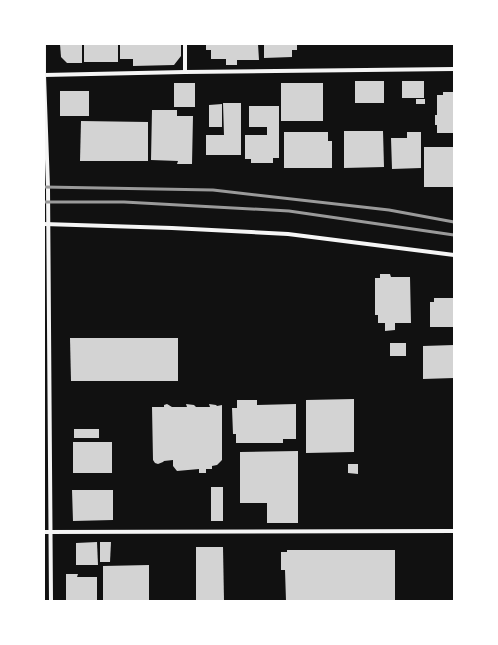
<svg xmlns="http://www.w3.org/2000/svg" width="498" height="645" viewBox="0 0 498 645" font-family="Raleway,sans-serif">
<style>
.building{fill:#d3d3d3}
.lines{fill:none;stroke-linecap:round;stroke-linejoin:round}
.minor{stroke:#f5f5f5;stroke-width:4}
.rail{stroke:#9a9a9a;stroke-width:3}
</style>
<rect width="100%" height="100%" fill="#111"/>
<g class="building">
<polygon points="60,44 82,44 82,63 67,63 61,57"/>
<rect x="84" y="44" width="34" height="18"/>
<polygon points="120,44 181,44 181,56 174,65 133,66 133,59 120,59"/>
<polygon points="206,44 258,44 259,60 237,60 237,65 226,65 226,59 211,59 211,50 206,50"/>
<polygon points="264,44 297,44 297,50 292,50 292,57 264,58"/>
<rect x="355" y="81" width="29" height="22"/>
<rect x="402" y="81" width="22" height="17"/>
<rect x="174" y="83" width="21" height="24"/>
<rect x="281" y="83" width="42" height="38"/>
<rect x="60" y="91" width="29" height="25"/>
<polygon points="443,92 454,92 454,133 437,133 437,125 435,125 435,115 437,115 437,95 443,95"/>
<rect x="416" y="99" width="9" height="5"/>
<polygon points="223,103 241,103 241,155 206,155 206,135 224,135"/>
<polygon points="222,104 222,127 209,127 209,105"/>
<polygon points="249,106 279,106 279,158 273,158 273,163 251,163 251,159 245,159 245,135 267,135 267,127 249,127"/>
<polygon points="152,110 177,110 177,116 193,116 192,164 177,164 178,161 151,160"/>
<polygon points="81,121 148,122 148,161 80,161"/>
<polygon points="344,131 383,131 384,167 344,168"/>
<polygon points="284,132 328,132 328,141 332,141 332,168 284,168"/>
<polygon points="407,132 421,132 421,168 392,169 391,138 407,138"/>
<rect x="424" y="147" width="30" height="40"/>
<polygon points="380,274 390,274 391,277 410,277 411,323 395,323 395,330 385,331 385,323 378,323 378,315 375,315 375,278 380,278"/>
<polygon points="434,298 454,298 454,327 430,327 430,302 434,302"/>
<polygon points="70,338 178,338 178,381 71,381"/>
<rect x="390" y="343" width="16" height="13"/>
<polygon points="454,345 454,378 423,379 423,346"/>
<polygon points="354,399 354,452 306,453 306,400"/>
<polygon points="237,400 257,400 257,405 296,404 296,439 283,439 283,443 236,443 236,434 233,434 232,408 237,408"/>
<polygon points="167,404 172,407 187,407 186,404 194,405 196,407 210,407 209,404 216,405 217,406 222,405 222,460 217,465 212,466 212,469 206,469 206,473 199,473 199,469 177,471 173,466 173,460 164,461 163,462 158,464 155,463 153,460 152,407 164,407 164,405"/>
<rect x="74" y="429" width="25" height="9"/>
<rect x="73" y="442" width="39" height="31"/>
<polygon points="298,451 298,523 267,523 267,503 240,503 240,452"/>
<polygon points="348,464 358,464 358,474 348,473"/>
<rect x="211" y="487" width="12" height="34"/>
<polygon points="72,490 113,490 113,520 73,521"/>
<polygon points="97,542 98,565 76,565 76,543"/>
<polygon points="100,542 111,542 110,562 100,562"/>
<polygon points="196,547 223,547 224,601 196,601"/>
<polygon points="287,550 395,550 395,601 286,601 285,570 281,570 281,552 287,552"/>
<polygon points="149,565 149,601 103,601 103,566"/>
<polygon points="66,574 78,574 77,577 97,577 97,601 66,601"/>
</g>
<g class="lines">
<g class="minor">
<polyline points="44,44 44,75 48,187 51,601"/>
<polyline points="185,44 185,72"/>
<polyline points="44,75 185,72 454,69"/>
<polyline points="44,224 172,228 288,234 454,255"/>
<polyline points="44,532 454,531"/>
</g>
<g class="rail">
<polyline points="44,187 213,190 389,210 454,222"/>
<polyline points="44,202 124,202 289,211 454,235"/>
</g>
</g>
<rect width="498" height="645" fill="none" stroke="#ffffff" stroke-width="90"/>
</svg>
